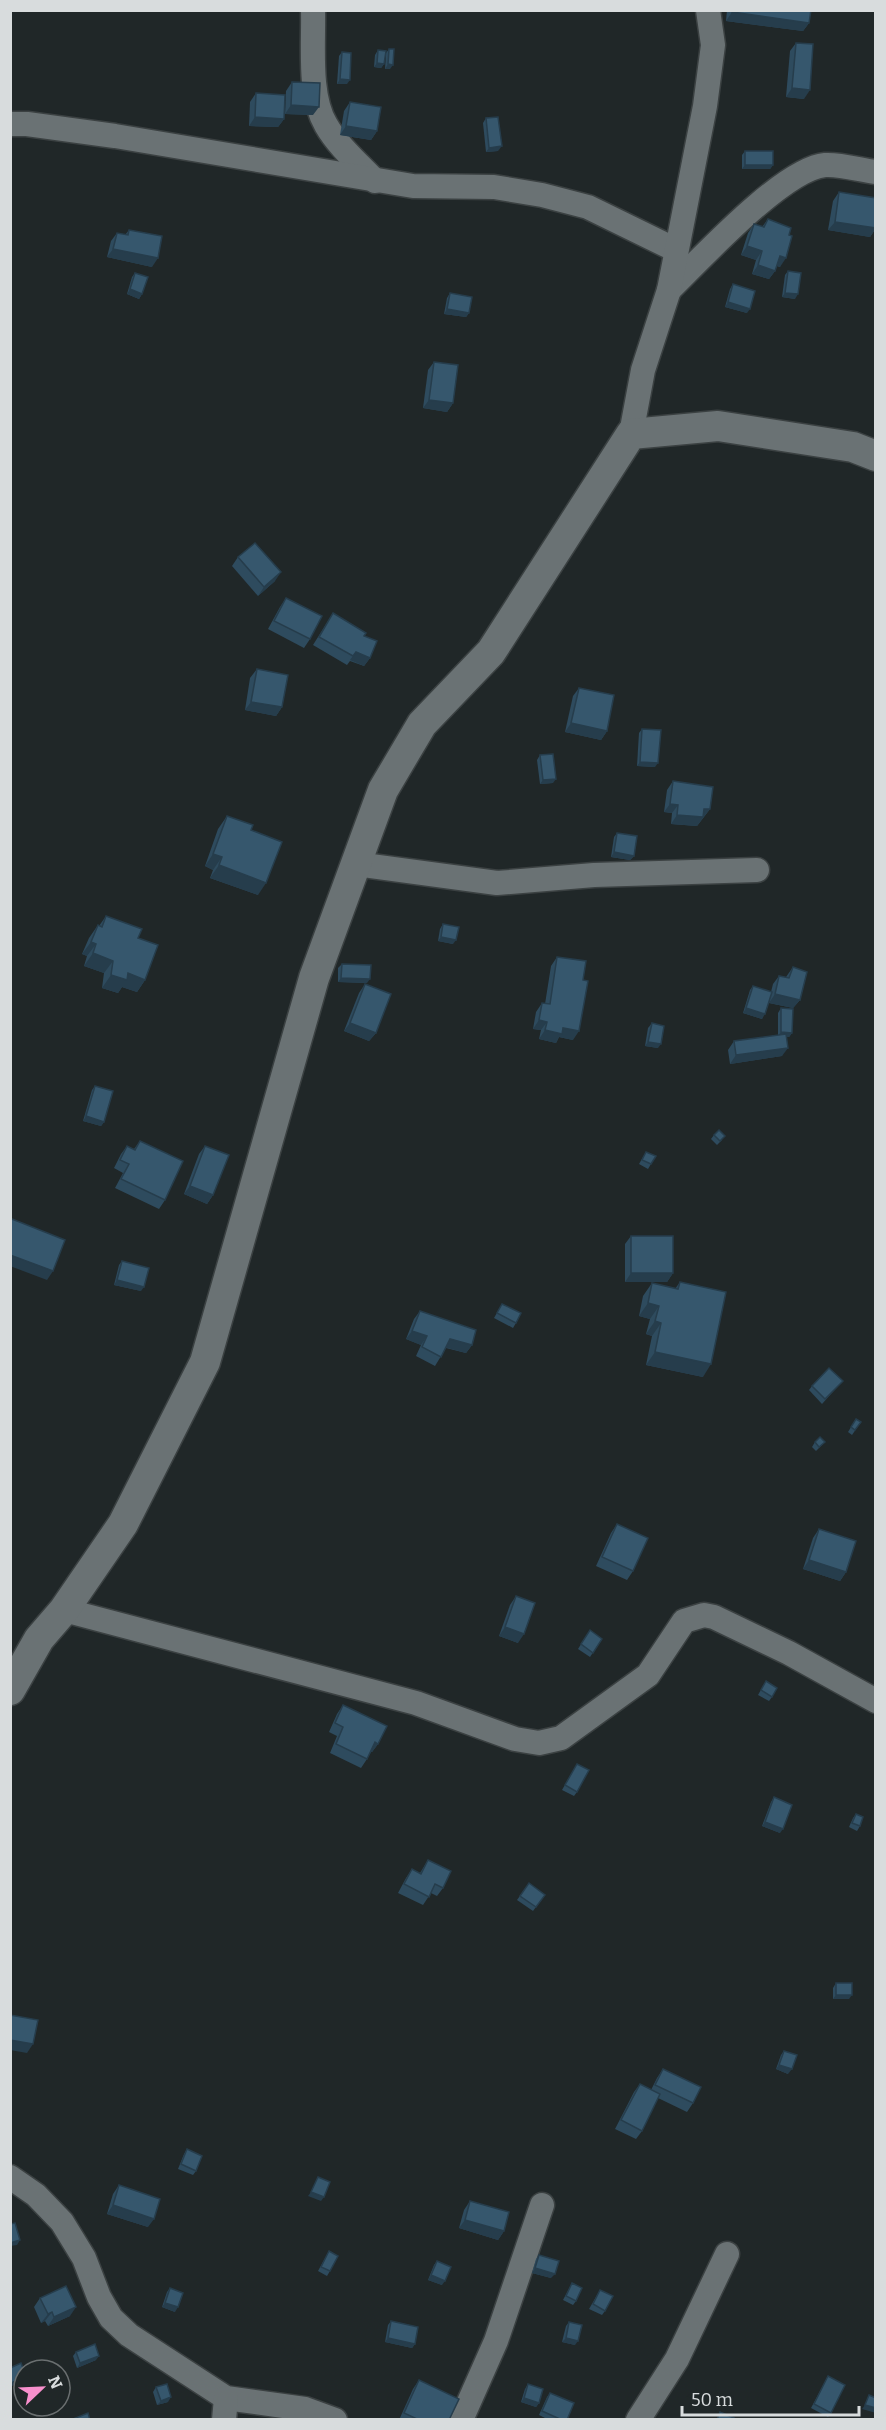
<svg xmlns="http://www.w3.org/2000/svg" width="886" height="2430" viewBox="0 0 886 2430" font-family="Bitter,serif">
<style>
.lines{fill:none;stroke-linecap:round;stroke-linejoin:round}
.minor-casing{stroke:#3b4142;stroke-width:27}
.tertiary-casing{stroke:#3b4142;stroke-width:33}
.minor{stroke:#6a7274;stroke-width:24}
.tertiary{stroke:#6a7274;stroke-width:30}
.wall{fill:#2e4b5e}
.shaded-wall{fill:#263d4c}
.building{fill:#36576d;stroke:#263d4c;stroke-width:1.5}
</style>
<rect width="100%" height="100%" fill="#202728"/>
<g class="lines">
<defs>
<g id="minor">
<path d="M313,10C314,44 308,95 326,125C338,146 358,163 375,181"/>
<polyline points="10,124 27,124 115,136 413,186 494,187 542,195 588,207 676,250"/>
<path d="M669,290C701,259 783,169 825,165C841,164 860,170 876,172"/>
<polyline points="631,434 643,370 669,290 705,106 713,45 708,10"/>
<polyline points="356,864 497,883 594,875 757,870"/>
<polyline points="64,1610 416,1703 515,1739 539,1743 561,1738 648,1675 684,1621 704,1615 714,1617 789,1653 876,1701"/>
<polyline points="10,2177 36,2195 62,2222 84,2258 99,2297 111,2318 129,2335 226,2398 305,2409 335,2420"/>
<polyline points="224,2420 226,2398"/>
<polyline points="461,2420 496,2341 542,2205"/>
<polyline points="638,2420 677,2359 727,2254"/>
</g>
<polyline id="tertiary" points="10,1690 39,1639 64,1610 123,1524 205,1362 314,978 383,790 422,724 491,652 631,434 718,426 853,447 876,456"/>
</defs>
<use href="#minor" class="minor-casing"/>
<use href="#tertiary" class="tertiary-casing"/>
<use href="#minor" class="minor"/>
<use href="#tertiary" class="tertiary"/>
</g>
<g class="wall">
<polygon points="727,10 811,10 809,23 803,31 726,21"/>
<polygon points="796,43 804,99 786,97 790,51"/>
<polygon points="389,49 390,69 385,69 386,53"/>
<polygon points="378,50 384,64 381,68 374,67 375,55"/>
<polygon points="342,52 347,84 337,84 339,56"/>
<polygon points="292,82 313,115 285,114 286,91"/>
<polygon points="256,93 284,119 278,127 249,126 250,102"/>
<polygon points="350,102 377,131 371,140 340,135 344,111"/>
<polygon points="486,118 498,151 486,152 483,123"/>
<polygon points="745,151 773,165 770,169 742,169 742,155"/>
<polygon points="839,192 876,228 870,237 828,230 833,201"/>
<polygon points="768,219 789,235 780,267 777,266 775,271 769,279 752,274 756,260 741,255 748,233 754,224 762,227"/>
<polygon points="129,230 152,267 107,257 111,241 117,233 125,235"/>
<polygon points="788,271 795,299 782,297 785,275"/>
<polygon points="135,273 142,294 139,299 127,294 132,277"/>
<polygon points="733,284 747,313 725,307 730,289"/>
<polygon points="450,293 469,313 466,317 444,314 447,298"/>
<polygon points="434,362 453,403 447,412 423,408 428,370"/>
<polygon points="238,557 275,581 258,596 232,566"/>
<polygon points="286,598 310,639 304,648 268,629 280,607"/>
<polygon points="333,613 364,636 370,658 364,666 350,661 347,665 313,645"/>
<polygon points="257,669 282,707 276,716 245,710 250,678"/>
<polygon points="579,688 607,731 601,740 565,732 573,696"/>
<polygon points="642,729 655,767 637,766 639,733"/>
<polygon points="540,755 553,783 540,784 537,760"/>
<polygon points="673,781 710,809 697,826 671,824 672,813 664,812 667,790"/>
<polygon points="227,816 251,830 258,895 210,878 213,870 205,866 218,829"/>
<polygon points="617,833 634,856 630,860 611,857 614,837"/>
<polygon points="106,916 138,938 145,980 137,992 122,987 118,993 102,988 104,973 84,966 87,956 82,954 89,938 98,925 99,926"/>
<polygon points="443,924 453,944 438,941 440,929"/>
<polygon points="557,957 573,1040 559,1037 556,1043 539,1039 541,1030 533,1029 536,1012 542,1003 545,1004 551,966"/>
<polygon points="342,964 367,983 338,982 338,968"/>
<polygon points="793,967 800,1000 793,1008 769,1003 770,998 762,1019 743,1013 750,990 753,986 771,992 773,984 779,976 786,977"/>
<polygon points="365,984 376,1033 369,1041 344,1031 359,993"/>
<polygon points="781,1008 792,1033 789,1037 787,1037 782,1056 730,1064 728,1050 734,1041 778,1035 778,1013"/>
<polygon points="652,1023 658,1048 645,1046 648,1028"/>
<polygon points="95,1086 104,1122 101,1126 83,1121 92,1090"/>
<polygon points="714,1135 722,1140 717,1145 711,1139"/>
<polygon points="140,1141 165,1200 159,1209 115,1188 123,1173 114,1168 121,1154 127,1146 134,1149"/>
<polygon points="205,1146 213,1195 207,1204 184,1194 199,1154"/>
<polygon points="646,1152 651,1164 648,1169 639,1164"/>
<polygon points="631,1236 673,1273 667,1282 625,1282 625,1244"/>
<polygon points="122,1261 141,1291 114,1285 119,1265"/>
<polygon points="680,1282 703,1377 646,1365 652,1336 646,1334 650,1319 639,1316 643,1296 652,1283 675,1289"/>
<polygon points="502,1304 516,1323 513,1328 494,1318"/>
<polygon points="420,1311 472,1345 466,1353 446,1348 435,1366 416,1356 421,1345 406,1339 414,1319"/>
<polygon points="839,1385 822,1404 809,1390 812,1386"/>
<polygon points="856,1419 861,1422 852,1435 848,1432"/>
<polygon points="815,1442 825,1442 816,1451 812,1447"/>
<polygon points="617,1524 633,1571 627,1580 596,1566 611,1533"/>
<polygon points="819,1529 846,1572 840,1581 803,1569 813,1538"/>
<polygon points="516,1596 518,1643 499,1636 510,1605"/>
<polygon points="590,1630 602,1639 590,1657 578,1649"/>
<polygon points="766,1681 772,1697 769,1701 758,1695"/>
<polygon points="343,1705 378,1744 372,1752 371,1752 367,1759 361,1768 330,1753 337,1736 329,1732 337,1714"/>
<polygon points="577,1764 577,1792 574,1796 562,1790"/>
<polygon points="774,1797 780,1833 762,1826 771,1802"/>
<polygon points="856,1814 860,1826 857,1831 849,1827 853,1818"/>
<polygon points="428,1860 443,1888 437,1896 431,1893 423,1905 398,1893 406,1878 412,1869 420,1873"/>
<polygon points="529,1883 545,1895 533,1911 517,1900"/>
<polygon points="836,1983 849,1999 833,1999 833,1988"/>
<polygon points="784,2051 788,2074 776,2069 781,2055"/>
<polygon points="663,2069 693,2103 687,2112 658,2098 642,2131 636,2139 615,2129 634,2092 640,2084 651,2090 657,2078"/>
<polygon points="187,2149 196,2171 193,2175 178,2169 184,2154"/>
<polygon points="119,2185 148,2227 107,2214 113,2194"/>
<polygon points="470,2201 504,2231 498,2240 459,2228 464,2210"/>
<polygon points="329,2251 330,2271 327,2276 318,2271"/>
<polygon points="539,2255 551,2278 532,2273 536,2259"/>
<polygon points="437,2261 442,2285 428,2280 434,2265"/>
<polygon points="572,2283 576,2301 573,2305 563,2300"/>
<polygon points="170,2288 175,2312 162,2307 167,2292"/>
<polygon points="600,2290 605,2311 602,2315 589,2309"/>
<polygon points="40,2298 70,2316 48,2326 45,2321 41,2323 34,2307"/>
<polygon points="391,2321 415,2344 412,2348 385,2342 388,2325"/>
<polygon points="569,2322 575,2345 562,2342 566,2326"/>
<polygon points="76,2352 96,2360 77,2368 73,2356"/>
<polygon points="828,2376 831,2413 828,2417 811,2408"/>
<polygon points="419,2380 449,2420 399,2420 413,2389"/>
<polygon points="528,2384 539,2403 536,2407 521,2402 525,2389"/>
<polygon points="156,2387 168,2402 157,2405 153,2392"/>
<polygon points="550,2393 567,2420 549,2420 539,2415 547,2397"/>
</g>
<g class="shaded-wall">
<polygon points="732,12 809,23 803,31 726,21"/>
<polygon points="377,63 384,64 381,68 374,67"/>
<polygon points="388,64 393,65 390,69 385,69"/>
<polygon points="340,79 350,80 347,84 337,84"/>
<polygon points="792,88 810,90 804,99 786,97"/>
<polygon points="291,105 319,107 313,115 285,114"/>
<polygon points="255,117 284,119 278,127 249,126"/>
<polygon points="346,126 377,131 371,140 340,135"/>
<polygon points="502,146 498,151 486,152 489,148"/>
<polygon points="745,165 773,165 770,169 742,169"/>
<polygon points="835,222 876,228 870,237 828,230"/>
<polygon points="747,246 762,251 756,260 741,255"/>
<polygon points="113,249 158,258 152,267 107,257"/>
<polygon points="780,256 786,258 780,267 774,265"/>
<polygon points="758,265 775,271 769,279 752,274"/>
<polygon points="130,289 142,294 139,299 127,294"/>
<polygon points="785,293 798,294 795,299 782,297"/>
<polygon points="728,302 750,309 747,313 725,307"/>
<polygon points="447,309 469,313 466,317 444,314"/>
<polygon points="429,400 453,403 447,412 423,408"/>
<polygon points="281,572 275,581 258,596 264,587"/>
<polygon points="356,652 370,658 364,666 350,660"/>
<polygon points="251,702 282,707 276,716 245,710"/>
<polygon points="571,723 607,731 601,740 565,732"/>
<polygon points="640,762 658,763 655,767 637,766"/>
<polygon points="556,779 553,783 540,784 543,780"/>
<polygon points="670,804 678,805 672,813 664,812"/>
<polygon points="704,809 710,809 697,826 671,824 677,815"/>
<polygon points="614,852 634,856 630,860 611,857"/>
<polygon points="213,854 222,857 213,870 205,866"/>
<polygon points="219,865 266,883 258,895 210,878"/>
<polygon points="441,937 456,940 453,944 438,941"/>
<polygon points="91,942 96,944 87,956 82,954"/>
<polygon points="93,953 113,961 104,973 84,966"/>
<polygon points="128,973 145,980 137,992 122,987 118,993 102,988 111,975"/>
<polygon points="341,978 370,979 367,983 338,982"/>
<polygon points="775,994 800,1000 793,1008 769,1003"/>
<polygon points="746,1008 765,1014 762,1019 743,1013"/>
<polygon points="539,1020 547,1022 541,1030 533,1029"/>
<polygon points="350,1023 376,1033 369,1041 344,1031"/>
<polygon points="563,1028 579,1031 573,1040 559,1037 556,1043 539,1039 545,1030"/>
<polygon points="781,1032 792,1033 789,1037 777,1037"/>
<polygon points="648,1042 661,1044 658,1048 645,1046"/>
<polygon points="788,1048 782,1056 730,1064 736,1055"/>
<polygon points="86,1116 104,1122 101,1126 83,1121"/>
<polygon points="190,1186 213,1195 207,1204 184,1194"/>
<polygon points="10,1255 53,1271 47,1280 10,1266"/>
<polygon points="631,1273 673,1273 667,1282 625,1282"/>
<polygon points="117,1280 144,1287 141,1291 114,1285"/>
<polygon points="648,1303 659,1306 650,1319 639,1316"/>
<polygon points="655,1321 661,1323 652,1336 646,1334"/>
<polygon points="412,1331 427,1336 421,1345 406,1339"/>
<polygon points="450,1339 472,1345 466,1353 444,1347"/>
<polygon points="655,1352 711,1364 703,1377 646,1365"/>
<polygon points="809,1560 846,1572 840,1581 803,1569"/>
<polygon points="505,1627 524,1634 518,1643 499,1636"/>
<polygon points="375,1742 378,1744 372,1752 369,1751"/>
<polygon points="765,1822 783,1829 780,1833 762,1826"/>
<polygon points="836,1995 852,1995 849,1999 833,1999"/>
<polygon points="10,2040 33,2044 27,2053 10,2050"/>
<polygon points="779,2065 792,2069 788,2074 776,2069"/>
<polygon points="311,2192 324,2197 321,2201 308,2196"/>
<polygon points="113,2205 154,2219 148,2227 107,2214"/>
<polygon points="465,2220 504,2231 498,2240 459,2228"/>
<polygon points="20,2240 17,2245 10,2246 10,2243"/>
<polygon points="535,2268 555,2274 551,2278 532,2273"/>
<polygon points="431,2275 445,2281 442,2285 428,2280"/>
<polygon points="165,2303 178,2307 175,2312 162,2307"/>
<polygon points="76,2307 70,2316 48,2326 54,2317"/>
<polygon points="52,2312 45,2321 41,2323 48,2314"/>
<polygon points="388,2338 415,2344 412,2348 385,2342"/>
<polygon points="566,2338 578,2341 575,2345 562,2342"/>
<polygon points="99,2356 96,2360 77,2368 80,2363"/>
<polygon points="24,2378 23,2381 10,2387 11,2383"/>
<polygon points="171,2397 168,2402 157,2405 161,2401"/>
<polygon points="524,2398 539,2403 536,2407 521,2402"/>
<polygon points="865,2405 876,2408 876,2413 862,2409"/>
</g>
<g class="building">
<polygon points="732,10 811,10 809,23 732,12"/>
<polygon points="796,43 813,44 810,90 792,88"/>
<polygon points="389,49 394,49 393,65 388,64"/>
<polygon points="378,50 386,51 384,64 377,63"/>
<polygon points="342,52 351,53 350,80 340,79"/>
<polygon points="292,82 320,83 319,107 291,105"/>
<polygon points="256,93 285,95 284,119 255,117"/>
<polygon points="350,102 381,107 377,131 346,126"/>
<polygon points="498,117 502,146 489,148 486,118"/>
<rect x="745" y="151" width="28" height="14"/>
<polygon points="839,192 876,198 876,228 835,222"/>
<polygon points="768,219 791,228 789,235 792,236 786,258 780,256 775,271 758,265 762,251 747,246 754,224 764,227"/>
<polygon points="129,230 162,236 158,258 113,249 117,233 128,235"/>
<polygon points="788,271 801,273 798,294 785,293"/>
<polygon points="135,273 148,277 142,294 130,289"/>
<polygon points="733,284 755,291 750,309 728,302"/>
<polygon points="450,293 472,297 469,313 447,309"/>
<polygon points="434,362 458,365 453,403 429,400"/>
<polygon points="255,543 281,572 264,587 238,557"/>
<polygon points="286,598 322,616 310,639 274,621"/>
<polygon points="333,613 366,633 364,636 377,641 370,658 356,652 353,656 319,637"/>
<polygon points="257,669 288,675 282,707 251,702"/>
<polygon points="579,688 614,695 607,731 571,723"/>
<polygon points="642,729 661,730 658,763 640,762"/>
<polygon points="553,754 556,779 543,780 540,755"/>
<polygon points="673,781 713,787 710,809 704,809 703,817 677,815 678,805 670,804"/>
<polygon points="227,816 253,825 251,830 282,842 266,883 219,865 222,857 213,854"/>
<polygon points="617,833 637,836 634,856 614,852"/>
<polygon points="106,916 142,929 138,938 158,945 145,980 128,973 127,980 111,975 113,961 93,953 96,944 91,942 98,925 102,927"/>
<polygon points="443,924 459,927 456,940 441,937"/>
<polygon points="557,957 586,961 583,980 588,981 579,1031 563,1028 562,1034 545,1030 547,1022 539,1020 542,1003 550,1004"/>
<polygon points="342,964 371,965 370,979 341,978"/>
<polygon points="793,967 807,972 800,1000 775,994 779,976 789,978"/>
<polygon points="365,984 391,994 376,1033 350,1023"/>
<polygon points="753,986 772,992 765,1014 746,1008"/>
<polygon points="781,1008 793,1009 792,1033 781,1032"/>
<polygon points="652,1023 664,1026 661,1044 648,1042"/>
<polygon points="786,1034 788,1048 736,1055 734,1041"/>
<polygon points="95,1086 113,1091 104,1122 86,1116"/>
<polygon points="719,1130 725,1136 720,1141 714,1135"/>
<polygon points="140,1141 183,1161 165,1200 121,1179 129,1164 120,1160 127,1146 135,1150"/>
<polygon points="205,1146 229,1155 213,1195 190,1186"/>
<polygon points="646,1152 656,1156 651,1164 642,1160"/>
<polygon points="12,1219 65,1240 53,1271 10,1255 10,1222"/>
<rect x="631" y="1236" width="42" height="37"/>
<polygon points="122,1261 149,1268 144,1287 117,1280"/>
<polygon points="680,1282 726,1292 711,1364 655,1352 661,1323 655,1321 659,1306 648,1303 652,1283 678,1289"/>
<polygon points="502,1304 521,1313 516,1323 497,1313"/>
<polygon points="420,1311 476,1330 472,1345 450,1339 441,1357 422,1347 427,1336 412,1331"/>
<polygon points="829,1368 843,1381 825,1399 812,1386"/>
<polygon points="856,1419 861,1422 855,1430 851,1427"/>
<polygon points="820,1437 825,1442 819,1447 815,1442"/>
<polygon points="617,1524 648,1538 633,1571 602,1557"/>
<polygon points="819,1529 856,1541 846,1572 809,1560"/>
<polygon points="516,1596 535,1603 524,1634 505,1627"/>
<polygon points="590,1630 602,1639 593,1653 581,1644"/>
<polygon points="766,1681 777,1688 772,1697 761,1690"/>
<polygon points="343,1705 387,1726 378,1744 375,1742 367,1759 336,1744 343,1727 335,1723"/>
<polygon points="577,1764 589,1770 577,1792 565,1785"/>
<polygon points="774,1797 792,1805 783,1829 765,1822"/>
<polygon points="856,1814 863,1817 860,1826 852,1823"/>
<polygon points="428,1860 451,1871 443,1888 435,1884 429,1897 404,1884 412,1869 421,1874"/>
<polygon points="529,1883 545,1895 536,1907 520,1896"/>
<rect x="836" y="1983" width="16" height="12"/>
<polygon points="10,2015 38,2020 33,2044 10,2040"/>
<polygon points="784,2051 797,2055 792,2069 779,2065"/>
<polygon points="663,2069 701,2087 693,2103 655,2085"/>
<polygon points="640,2084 660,2094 642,2131 621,2120"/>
<polygon points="187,2149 202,2156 196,2171 181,2164"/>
<polygon points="318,2177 330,2182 324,2197 311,2192"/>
<polygon points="119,2185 160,2199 154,2219 113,2205"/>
<polygon points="470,2201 509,2212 504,2231 465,2220"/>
<polygon points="15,2223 20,2240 10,2243 10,2224"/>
<polygon points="329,2251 338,2256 330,2271 321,2267"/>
<polygon points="539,2255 559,2261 555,2274 535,2268"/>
<polygon points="437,2261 451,2267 445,2281 431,2275"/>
<polygon points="572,2283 582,2288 576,2301 566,2296"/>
<polygon points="66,2286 76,2307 54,2317 52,2312 48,2314 40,2298"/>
<polygon points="170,2288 183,2293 178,2307 165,2303"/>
<polygon points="600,2290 613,2296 605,2311 593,2304"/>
<polygon points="391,2321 418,2327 415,2344 388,2338"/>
<polygon points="569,2322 582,2325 578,2341 566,2338"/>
<polygon points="95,2344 99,2356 80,2363 76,2352"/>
<polygon points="21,2363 24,2371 24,2378 11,2383 10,2368"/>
<polygon points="828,2376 845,2385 831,2413 814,2404"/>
<polygon points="419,2380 459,2399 449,2420 419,2420 404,2413"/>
<polygon points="167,2384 171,2397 161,2401 156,2387"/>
<polygon points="528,2384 543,2389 539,2403 524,2398"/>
<polygon points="550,2393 574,2403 567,2420 562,2420 542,2411"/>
<polygon points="869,2395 876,2398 876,2408 865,2405"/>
<polygon points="720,2412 734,2418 733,2420 717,2420"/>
<polygon points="88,2413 90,2420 74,2420 73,2419"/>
</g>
<rect width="886" height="2430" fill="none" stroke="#d8dcdd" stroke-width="24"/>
<g transform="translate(42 2388) rotate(67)"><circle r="28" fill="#202728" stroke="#6a6f70" stroke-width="1.5"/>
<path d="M0-4.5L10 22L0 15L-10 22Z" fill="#f890cd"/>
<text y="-9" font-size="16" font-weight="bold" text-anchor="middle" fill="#d8dcdd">N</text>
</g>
<path d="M682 2406v9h177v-9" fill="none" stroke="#d8dcdd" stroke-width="3"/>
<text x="691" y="2406" font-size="18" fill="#d8dcdd" stroke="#202728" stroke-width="4.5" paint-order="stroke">50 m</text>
</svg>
